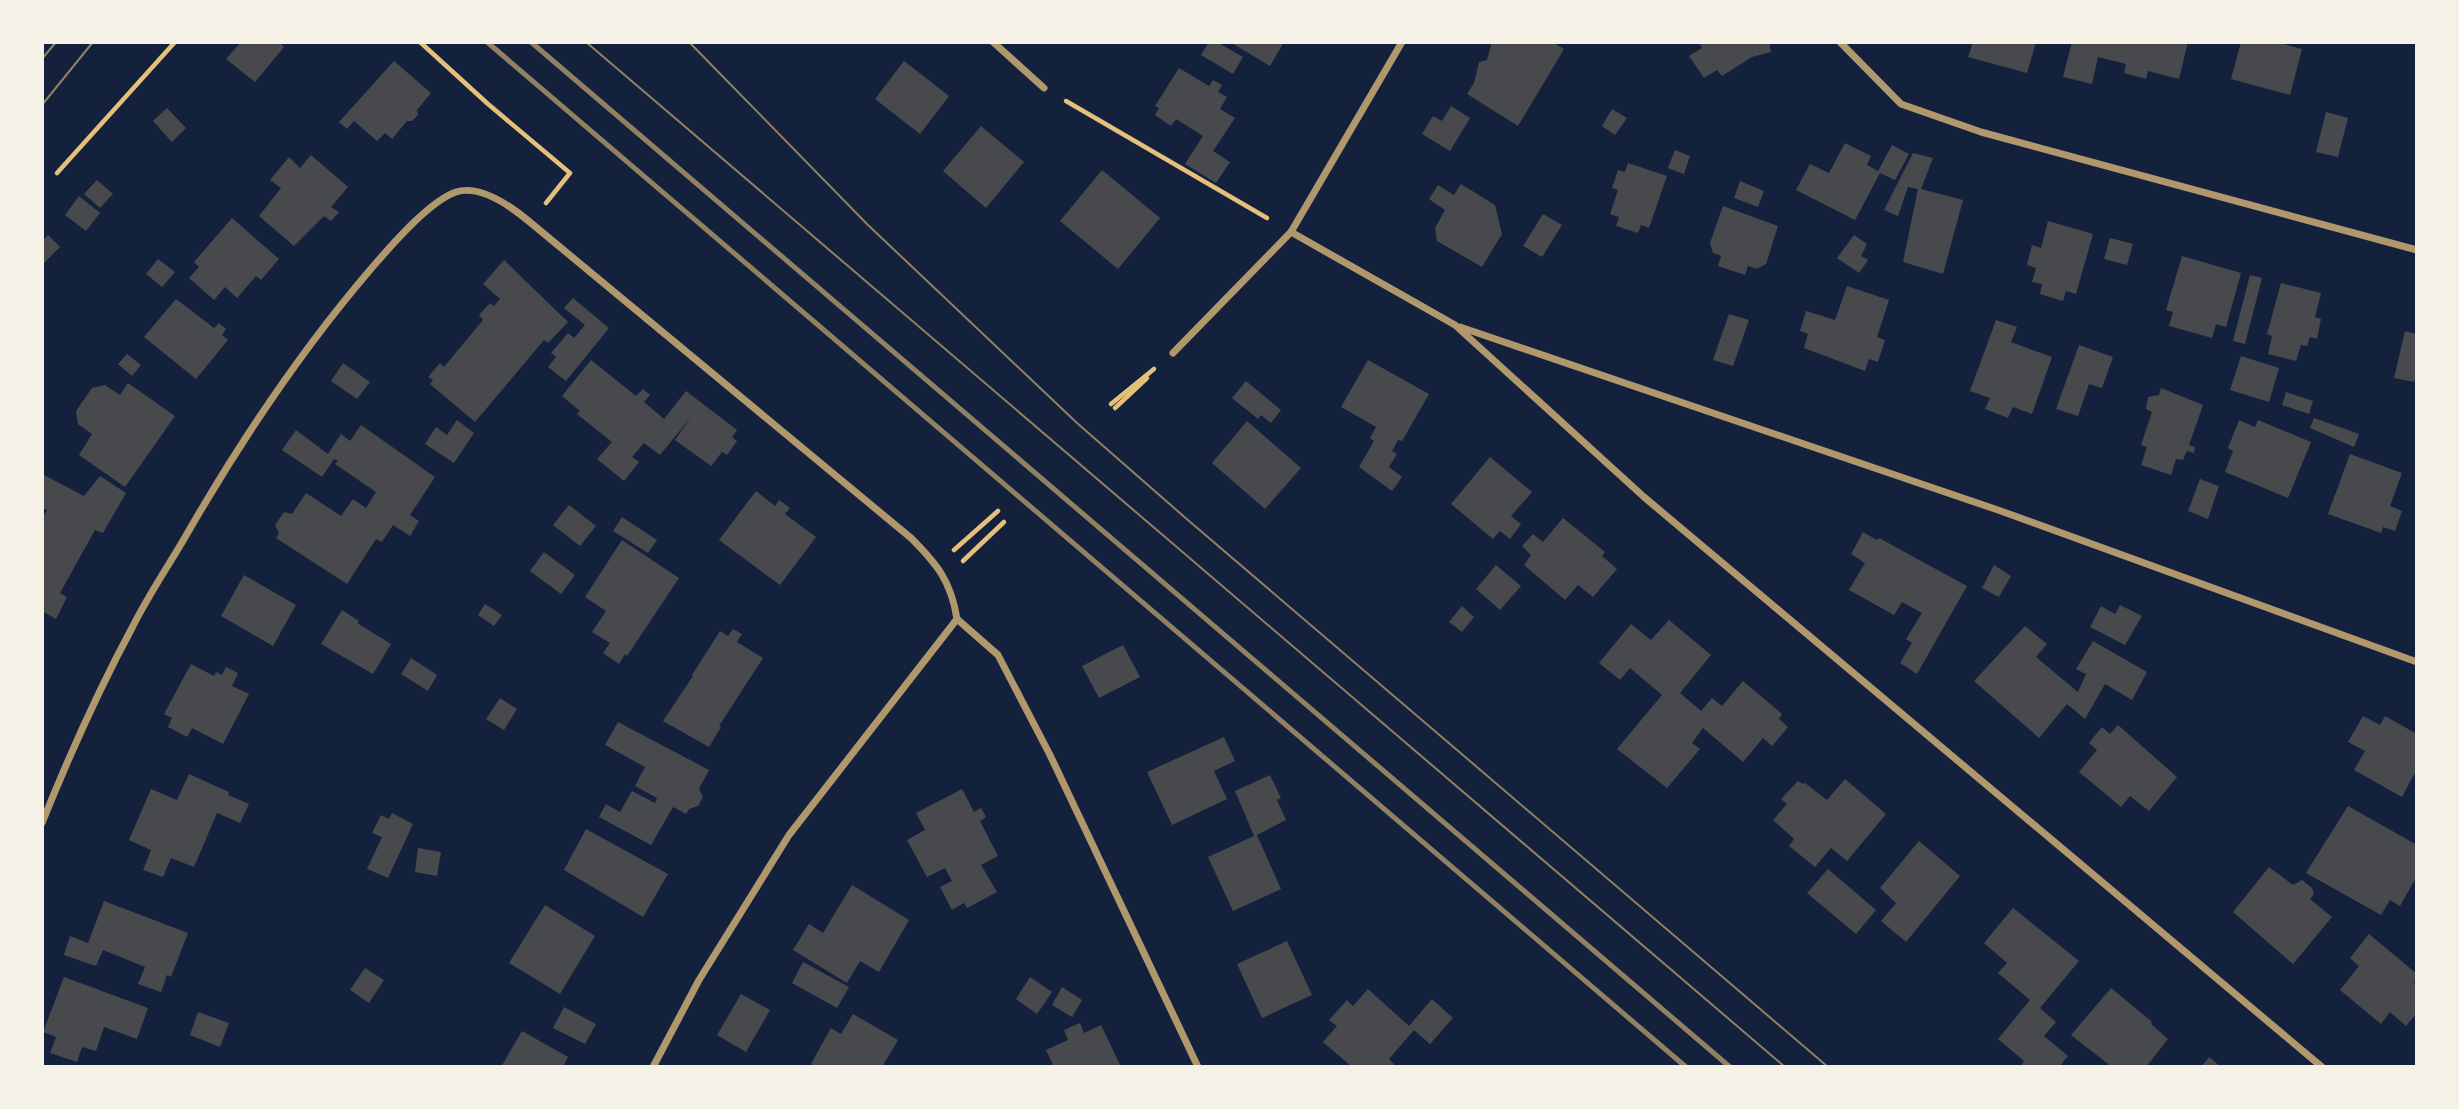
<svg xmlns="http://www.w3.org/2000/svg" width="2459" height="1109" viewBox="0 0 2459 1109" font-family="'Space Grotesk',sans-serif">
<style>
.building{fill:#48494c}
.lines{fill:none;stroke-linecap:round;stroke-linejoin:round}
.path{stroke:#e5c07b;stroke-width:4.5}
.minor{stroke:#b1986c;stroke-width:7}
.tram{stroke:#918062;stroke-width:2}
.rail{stroke:#918062;stroke-width:5}
</style>
<rect width="100%" height="100%" fill="#14213d"/>
<g class="building">
<polygon points="244,42 279,42 284,47 255,82 226,59 240,43 242,45"/>
<polygon points="1209,42 1217,42 1243,57 1233,74 1201,55"/>
<polygon points="1230,42 1284,42 1270,66"/>
<polygon points="1492,42 1552,42 1564,49 1518,126 1467,94 1474,83 1479,62 1487,60"/>
<polygon points="1699,42 1769,42 1771,52 1752,57 1722,76 1717,70 1704,78 1689,56 1702,48"/>
<polygon points="1973,42 2036,42 2027,73 1968,57"/>
<polygon points="2072,42 2188,42 2179,79 2148,71 2146,79 2124,73 2126,64 2098,57 2092,84 2063,77"/>
<polygon points="2241,42 2276,42 2302,49 2290,95 2231,79"/>
<polygon points="394,61 431,93 417,110 418,115 412,121 407,121 392,139 385,133 377,141 354,121 347,129 339,122"/>
<polygon points="904,61 949,96 920,134 875,99"/>
<polygon points="1179,68 1209,86 1213,80 1222,85 1218,92 1227,97 1220,109 1235,118 1213,151 1230,162 1216,183 1185,164 1203,136 1176,119 1171,126 1155,115 1159,108 1155,106"/>
<polygon points="1451,106 1470,118 1450,151 1422,134 1433,116 1442,121"/>
<polygon points="167,108 186,128 172,142 153,121"/>
<polygon points="1612,109 1627,118 1615,135 1602,126"/>
<polygon points="2326,112 2348,118 2338,157 2316,152"/>
<polygon points="981,126 1024,162 986,208 943,171"/>
<polygon points="1845,143 1871,156 1867,165 1878,171 1892,145 1909,154 1895,180 1880,173 1855,220 1796,190 1810,164 1829,173"/>
<polygon points="1675,150 1690,156 1684,174 1668,168"/>
<polygon points="1913,153 1933,158 1921,189 1963,200 1943,274 1903,262 1918,189 1908,187 1898,216 1884,210"/>
<polygon points="311,155 348,187 331,207 339,212 331,221 324,216 294,246 259,216 281,188 270,180 289,157 300,168"/>
<polygon points="1628,163 1667,176 1649,228 1641,225 1638,233 1616,226 1619,217 1610,214 1618,190 1612,188 1618,170 1625,172"/>
<polygon points="1102,170 1160,218 1118,269 1060,221"/>
<polygon points="97,180 113,194 100,208 84,194"/>
<polygon points="1740,181 1764,191 1758,207 1734,198"/>
<polygon points="1461,184 1495,205 1502,234 1482,267 1437,241 1435,228 1445,210 1429,199 1438,185 1454,195"/>
<polygon points="79,196 100,213 86,231 65,215"/>
<polygon points="1723,206 1778,226 1766,264 1757,269 1748,266 1745,275 1718,266 1721,256 1713,253 1710,243"/>
<polygon points="1543,214 1562,225 1542,257 1523,246"/>
<polygon points="232,218 279,259 261,280 256,276 237,298 225,287 214,300 189,278 199,267 194,262"/>
<polygon points="2048,221 2093,234 2076,294 2066,291 2063,301 2040,294 2042,284 2032,282 2036,268 2027,265 2032,245 2041,248"/>
<polygon points="48,235 60,247 42,265 42,241"/>
<polygon points="1854,235 1867,244 1861,256 1868,260 1859,273 1837,258"/>
<polygon points="2110,238 2133,244 2127,265 2104,259"/>
<polygon points="2182,256 2241,273 2226,327 2216,324 2212,338 2169,326 2173,312 2166,310"/>
<polygon points="158,259 175,272 162,287 146,274"/>
<polygon points="504,260 568,322 548,343 544,340 475,422 430,384 433,380 428,377 440,363 444,367 483,320 479,315 490,303 494,306 500,299 483,284"/>
<polygon points="2250,275 2262,278 2245,344 2233,341"/>
<polygon points="2281,283 2321,293 2315,317 2321,319 2317,339 2310,337 2307,346 2301,345 2296,361 2268,354 2272,336 2267,334"/>
<polygon points="1847,286 1889,300 1877,337 1885,340 1878,362 1869,359 1865,371 1804,348 1808,334 1800,331 1806,311 1835,320"/>
<polygon points="573,298 609,328 566,381 548,367 556,357 551,353 568,333 574,338 585,325 564,308"/>
<polygon points="176,299 214,328 219,323 226,329 222,335 228,340 196,379 144,337"/>
<polygon points="1729,314 1749,320 1733,366 1713,360"/>
<polygon points="1996,320 2017,327 2011,342 2052,357 2032,414 2013,407 2008,418 1985,409 1990,398 1970,391"/>
<polygon points="2405,331 2417,334 2417,373 2414,382 2394,378"/>
<polygon points="2079,345 2113,357 2102,388 2089,384 2078,416 2056,409"/>
<polygon points="127,354 141,365 132,376 118,364"/>
<polygon points="2241,356 2279,368 2269,402 2230,390"/>
<polygon points="591,360 636,396 643,389 650,395 644,402 664,419 686,391 737,430 732,437 737,441 727,455 722,452 711,466 675,440 691,417 660,455 644,443 632,457 639,462 624,481 597,459 612,442 577,414 580,411 562,396"/>
<polygon points="1368,360 1429,394 1402,441 1398,440 1392,451 1397,454 1389,467 1402,477 1392,491 1359,467 1374,441 1370,438 1376,427 1341,407"/>
<polygon points="343,363 370,382 357,399 331,381"/>
<polygon points="1246,381 1281,410 1271,423 1261,415 1258,419 1232,398"/>
<polygon points="128,383 175,416 125,487 79,455 92,434 78,424 76,411 92,388 105,385 120,395"/>
<polygon points="2161,388 2203,405 2189,445 2195,447 2194,453 2187,451 2183,460 2176,459 2171,475 2141,465 2147,447 2141,445 2152,412 2146,409 2148,397 2159,395"/>
<polygon points="2286,392 2313,401 2309,414 2282,405"/>
<polygon points="2314,418 2359,434 2354,447 2310,428"/>
<polygon points="457,420 474,433 454,463 425,444 436,427 447,435"/>
<polygon points="2239,420 2255,427 2258,420 2311,442 2288,498 2225,472 2233,451 2228,448"/>
<polygon points="1247,421 1301,468 1265,509 1212,463"/>
<polygon points="361,425 435,477 410,515 419,521 410,536 393,525 382,542 376,539 347,584 276,538 279,533 275,525 284,512 292,514 306,493 341,516 353,499 366,508 376,492 335,464 338,461 334,459 322,477 282,450 296,430 328,454 341,434 350,441"/>
<polygon points="2350,454 2402,473 2390,506 2402,511 2395,531 2383,527 2381,533 2328,514"/>
<polygon points="1490,457 1532,492 1511,516 1521,524 1510,539 1500,531 1493,539 1451,504"/>
<polygon points="42,474 84,496 100,476 126,493 103,533 95,530 60,593 67,597 56,619 42,611 42,519 47,510 42,508"/>
<polygon points="2200,479 2219,486 2208,519 2188,511"/>
<polygon points="756,491 775,506 779,500 790,508 785,514 816,537 780,585 719,540"/>
<polygon points="569,505 596,526 580,546 553,525"/>
<polygon points="622,517 657,540 648,553 613,531"/>
<polygon points="1563,518 1605,552 1602,556 1617,569 1593,597 1578,585 1565,600 1524,565 1531,555 1522,546 1533,534 1543,542"/>
<polygon points="1863,532 1877,540 1879,538 1967,586 1917,674 1900,663 1912,643 1906,639 1922,613 1902,602 1894,615 1849,590 1865,563 1851,554"/>
<polygon points="622,540 679,578 627,656 625,654 619,664 603,653 610,643 592,632 606,611 585,597"/>
<polygon points="544,552 575,575 561,594 530,571"/>
<polygon points="1496,565 1521,586 1500,610 1476,589"/>
<polygon points="1994,565 2011,576 1999,597 1982,588"/>
<polygon points="244,575 296,605 273,646 221,616"/>
<polygon points="485,604 502,615 494,626 478,615"/>
<polygon points="2120,605 2142,616 2125,645 2090,627 2101,606 2115,614"/>
<polygon points="1462,606 1474,617 1462,632 1449,622"/>
<polygon points="342,610 359,621 357,623 391,644 373,674 321,644"/>
<polygon points="1669,620 1711,655 1680,693 1701,711 1712,698 1722,706 1743,681 1782,714 1779,719 1788,727 1772,746 1763,738 1743,762 1703,728 1692,743 1700,749 1667,788 1617,749 1662,695 1630,668 1620,680 1599,663 1631,624 1651,640"/>
<polygon points="2025,626 2047,644 2036,657 2078,692 2086,674 2076,669 2093,641 2147,672 2132,700 2105,684 2085,719 2067,704 2039,738 1974,681"/>
<polygon points="733,629 742,634 737,642 763,658 719,726 721,727 709,747 663,721 693,676 692,675 720,631 728,636"/>
<polygon points="1123,645 1140,677 1099,698 1082,666"/>
<polygon points="411,658 437,675 428,691 401,674"/>
<polygon points="191,664 214,676 216,672 222,675 226,667 238,673 232,686 249,694 223,744 192,728 187,737 168,727 172,718 164,714"/>
<polygon points="500,698 517,709 504,730 486,719"/>
<polygon points="2363,716 2380,725 2385,716 2417,734 2417,769 2402,797 2354,770 2365,751 2348,742"/>
<polygon points="618,722 709,770 699,789 703,797 698,806 689,809 686,814 673,807 651,845 599,817 606,804 620,812 632,791 655,803 657,798 635,786 645,767 605,745"/>
<polygon points="2118,725 2177,777 2149,811 2130,796 2121,807 2079,772 2097,750 2089,743 2102,727 2110,734"/>
<polygon points="1224,737 1235,761 1214,771 1227,799 1172,825 1147,772"/>
<polygon points="189,774 229,792 228,795 249,804 240,823 217,813 194,867 171,858 163,877 143,870 151,850 129,840 151,789 177,800"/>
<polygon points="1270,775 1281,798 1277,800 1286,820 1257,835 1281,889 1233,911 1208,857 1254,836 1235,791"/>
<polygon points="1845,779 1886,814 1847,861 1831,848 1815,867 1789,846 1794,839 1773,820 1787,804 1781,799 1798,781 1803,784 1805,783 1827,800"/>
<polygon points="962,789 974,812 981,808 986,817 980,821 998,856 981,865 997,892 967,908 964,903 952,910 940,887 952,881 945,868 927,877 907,840 925,830 916,813"/>
<polygon points="2348,806 2417,845 2417,876 2400,906 2390,900 2381,915 2306,873"/>
<polygon points="392,813 413,824 388,878 367,869 382,837 372,833 381,815 389,819"/>
<polygon points="586,829 668,874 643,917 564,870"/>
<polygon points="1919,841 1960,876 1906,942 1881,921 1896,903 1880,888"/>
<polygon points="418,848 441,852 437,876 415,872"/>
<polygon points="2269,867 2293,885 2302,880 2312,888 2314,894 2310,899 2332,917 2293,964 2233,912"/>
<polygon points="1828,869 1876,910 1856,934 1807,893"/>
<polygon points="852,885 909,920 879,972 860,961 847,983 793,950 809,924 823,933"/>
<polygon points="104,901 188,933 171,977 167,975 161,992 138,984 145,967 103,950 96,966 64,955 70,936 88,943"/>
<polygon points="545,905 595,936 560,994 509,963"/>
<polygon points="2013,908 2079,961 2040,1008 2056,1022 2044,1036 2068,1056 2059,1067 2020,1067 2024,1061 1998,1039 2030,1000 1998,973 2007,963 1984,943"/>
<polygon points="2369,934 2417,974 2414,983 2417,985 2417,1013 2406,1026 2390,1012 2381,1024 2340,990 2359,966 2350,958"/>
<polygon points="1287,941 1312,995 1262,1018 1237,964"/>
<polygon points="803,962 849,987 837,1008 792,983"/>
<polygon points="365,968 384,980 369,1003 350,990"/>
<polygon points="64,977 148,1008 137,1039 104,1027 96,1051 82,1047 77,1062 50,1053 56,1037 43,1032"/>
<polygon points="1030,977 1052,992 1037,1014 1016,999"/>
<polygon points="1062,987 1082,1000 1072,1017 1052,1005"/>
<polygon points="2111,988 2152,1022 2151,1024 2168,1039 2146,1067 2112,1067 2071,1035"/>
<polygon points="1368,989 1409,1026 1432,999 1453,1018 1430,1044 1414,1030 1389,1059 1394,1064 1391,1067 1352,1067 1323,1042 1337,1026 1329,1020 1347,1000 1353,1006"/>
<polygon points="741,994 770,1010 746,1052 717,1035"/>
<polygon points="564,1007 596,1024 585,1044 553,1028"/>
<polygon points="198,1012 229,1023 220,1047 190,1035"/>
<polygon points="853,1014 898,1040 882,1067 816,1067 811,1064 831,1028 841,1034"/>
<polygon points="1080,1023 1084,1033 1101,1025 1121,1067 1054,1067 1046,1050 1068,1040 1064,1030"/>
<polygon points="522,1031 568,1057 563,1067 501,1067"/>
<polygon points="2209,1057 2221,1067 2201,1067"/>
</g>
<g class="lines">
<g class="path">
<polyline points="420,42 488,104 570,173 546,203"/>
<polyline points="1066,101 1267,218"/>
<polyline points="57,173 175,42"/>
<polyline points="1111,404 1154,369"/>
<polyline points="1115,408 1147,378"/>
<polyline points="954,550 998,511"/>
<polyline points="963,561 1004,522"/>
</g>
<g class="minor">
<polyline points="993,42 1044,88"/>
<polyline points="1840,42 1901,104 1981,132 2417,250"/>
<polyline points="1291,232 1455,325 1644,497 2322,1067"/>
<polyline points="1460,327 1998,510 2417,662"/>
<polyline points="1173,353 1291,232 1402,42"/>
<path d="M42,823C69,756 99,689 133,626C148,596 167,568 184,539C238,445 299,353 370,270C389,248 429,201 456,192C481,184 512,207 531,223L911,538C937,564 951,581 957,619L998,655L1050,755L1198,1067"/>
<polyline points="653,1067 699,980 789,835 957,619"/>
</g>
<g class="tram">
<polyline points="586,42 1785,1067"/>
<polyline points="689,42 868,225 1077,423 1189,521 1828,1067"/>
<polyline points="42,59 56,42"/>
<polyline points="42,105 93,42"/>
</g>
<g class="rail">
<polyline points="487,42 1686,1067"/>
<polyline points="531,42 1730,1067"/>
</g>
</g>
<rect width="2459" height="1109" fill="none" stroke="#f6f1e7" stroke-width="88"/>
</svg>
